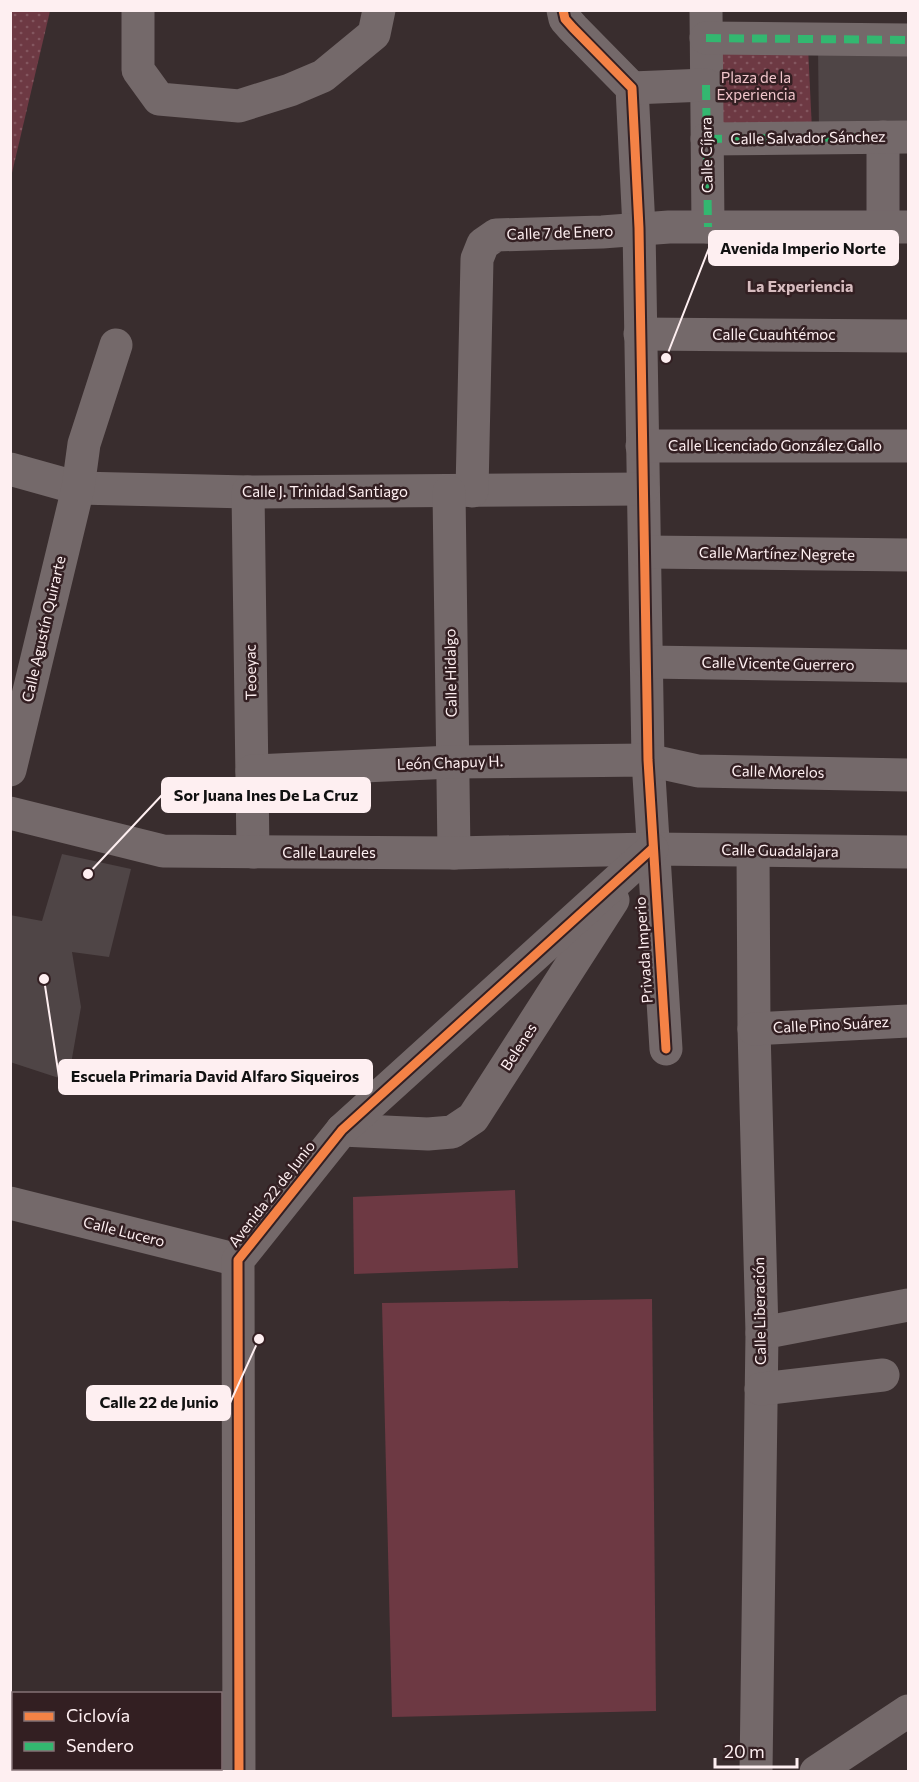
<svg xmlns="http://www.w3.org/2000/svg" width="919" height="1782" viewBox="0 0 919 1782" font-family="Commissioner,sans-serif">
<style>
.grass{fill:#6d3943}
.park{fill:url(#park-dots)}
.building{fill:#4f4546}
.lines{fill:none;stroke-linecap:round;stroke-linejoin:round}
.minor{stroke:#74696a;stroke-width:33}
.quiet{stroke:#33b770;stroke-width:8;stroke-dasharray:15 8;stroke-linecap:butt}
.cycleway-casing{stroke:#331f22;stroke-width:13}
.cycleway{stroke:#f48246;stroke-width:9}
.labels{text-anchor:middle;stroke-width:5;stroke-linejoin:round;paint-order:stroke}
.park-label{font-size:15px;fill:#f1c5cb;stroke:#331f22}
.street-label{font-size:15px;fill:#feeff1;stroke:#331f22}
.neighbourhood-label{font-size:16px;font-weight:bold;fill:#d7bcbf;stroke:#331f22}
.leader{fill:none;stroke:#feeff1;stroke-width:2}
.callout-dot{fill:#feeff1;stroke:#331f22;stroke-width:2}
.callout{fill:#feeff1;stroke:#feeff1;stroke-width:2}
.callout-label{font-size:16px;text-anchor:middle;font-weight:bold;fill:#111}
</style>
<defs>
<pattern id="park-dots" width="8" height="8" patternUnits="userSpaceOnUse" patternTransform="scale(1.5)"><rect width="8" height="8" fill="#6d3943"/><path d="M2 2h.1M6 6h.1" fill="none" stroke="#83565f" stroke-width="1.8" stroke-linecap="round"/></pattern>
</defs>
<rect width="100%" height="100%" fill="#392d2e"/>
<g class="grass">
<polygon points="515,1190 518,1268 354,1274 353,1197"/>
<polygon points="652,1299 656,1711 392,1717 382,1303"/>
</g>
<g class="park">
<polygon points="11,10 50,11 11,177 10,11"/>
<polygon points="711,38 808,47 812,130 712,133"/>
</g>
<g class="building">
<polygon points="818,47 908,47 908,128 819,130"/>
<polygon points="62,854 131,869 109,957 72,952 81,1007 68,1081 10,1062 10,915 42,921"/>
</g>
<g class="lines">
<g class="minor">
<polyline points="138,10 138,70 159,99 239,106 290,90 323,76 374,34 379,10"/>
<polyline points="563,10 565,19 573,28 632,88 639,228 648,760 666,1049"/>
<polyline points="706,10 708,227"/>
<polyline points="706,38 908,40"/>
<polyline points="632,88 706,85"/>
<polyline points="883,137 883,226"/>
<polyline points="707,139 908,137"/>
<polyline points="640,334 908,336"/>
<polyline points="642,446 908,446"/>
<polyline points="10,469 78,488 248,492 643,489"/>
<polyline points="472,491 477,259 483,244 496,235 602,232 669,227 908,227"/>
<polyline points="248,492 253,852"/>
<polyline points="449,492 454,853"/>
<polyline points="645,552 908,555"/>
<polyline points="647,662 908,666"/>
<polyline points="10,770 78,488 84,444 116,345"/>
<polyline points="252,771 452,762 648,760 698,771 908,775"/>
<polyline points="10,813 163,851 454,853 652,849 908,852"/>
<polyline points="753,851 754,1029 762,1333 756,1772"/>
<polyline points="754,1029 908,1021"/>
<polyline points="342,1130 428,1134 452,1132 473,1118 613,900"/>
<polyline points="10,1203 238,1260"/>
<polyline points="762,1333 908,1305"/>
<polyline points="761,1389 883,1375"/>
<polyline points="239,1772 238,1260 342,1130 652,849"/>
<polyline points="816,1772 908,1711"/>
</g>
<g class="quiet">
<polyline points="706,38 908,40"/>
<polyline points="706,85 708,227"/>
<polyline points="707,139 883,137"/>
</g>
<defs>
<g id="cycleway">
<polyline points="563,10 565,19 573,28 632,88 639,228 648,760 666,1049"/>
<polyline points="239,1772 238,1260 342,1130 652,849"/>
</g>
</defs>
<use href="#cycleway" class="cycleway-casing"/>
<use href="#cycleway" class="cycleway"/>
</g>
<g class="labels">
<g class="park-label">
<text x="756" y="83">Plaza de la<tspan x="756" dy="17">Experiencia</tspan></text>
</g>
<g class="street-label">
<text transform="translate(808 138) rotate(-1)" y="5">Calle Salvador Sánchez</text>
<text transform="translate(707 155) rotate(-91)" y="5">Calle Cíjara</text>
<text transform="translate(560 233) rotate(-2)" y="5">Calle 7 de Enero</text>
<text x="774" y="340">Calle Cuauhtémoc</text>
<text x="775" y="451">Calle Licenciado González Gallo</text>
<text x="325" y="497">Calle J. Trinidad Santiago</text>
<text transform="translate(777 554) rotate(1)" y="5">Calle Martínez Negrete</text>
<text transform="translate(44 629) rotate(-77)" y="5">Calle Agustín Quirarte</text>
<text transform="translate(778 664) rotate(1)" y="5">Calle Vicente Guerrero</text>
<text transform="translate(251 672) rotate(-91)" y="5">Teoeyac</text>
<text transform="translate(451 673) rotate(-91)" y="5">Calle Hidalgo</text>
<text transform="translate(450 763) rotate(-2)" y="5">León Chapuy H.</text>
<text transform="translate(778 772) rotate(1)" y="5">Calle Morelos</text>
<text transform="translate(780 851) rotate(1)" y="5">Calle Guadalajara</text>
<text x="329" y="858">Calle Laureles</text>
<text transform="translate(644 950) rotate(-94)" y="5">Privada Imperio</text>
<text transform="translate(831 1025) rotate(-3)" y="5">Calle Pino Suárez</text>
<text transform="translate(519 1047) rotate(-57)" y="5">Belenes</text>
<text transform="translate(272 1194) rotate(-52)" y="5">Avenida 22 de Junio</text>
<text transform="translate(124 1232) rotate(14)" y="5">Calle Lucero</text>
<text transform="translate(760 1311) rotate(-91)" y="5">Calle Liberación</text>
</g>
<g class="neighbourhood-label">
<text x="800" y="292">La Experiencia</text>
</g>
</g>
<path class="leader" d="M666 358L709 248M88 874L162 795M44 979L59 1077M259 1339L230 1403"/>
<g class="callout-dot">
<circle cx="666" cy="358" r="6"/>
<circle cx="88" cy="874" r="6"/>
<circle cx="44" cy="979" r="6"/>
<circle cx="259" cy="1339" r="6"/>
</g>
<g class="callout">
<rect x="709" y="231" width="189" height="34" rx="6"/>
<rect x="162" y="778" width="208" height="34" rx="6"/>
<rect x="59" y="1060" width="313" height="34" rx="6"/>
<rect x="87" y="1386" width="143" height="34" rx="6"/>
</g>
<g class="callout-label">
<text x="803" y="254">Avenida Imperio Norte</text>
<text x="266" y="801">Sor Juana Ines De La Cruz</text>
<text x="215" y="1082">Escuela Primaria David Alfaro Siqueiros</text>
<text x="159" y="1408">Calle 22 de Junio</text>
</g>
<rect width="919" height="1782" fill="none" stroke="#feeff1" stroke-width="24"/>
<rect x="12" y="1692" width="210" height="78" fill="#331f22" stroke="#847275" stroke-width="1.5"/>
<rect x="24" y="1712" width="30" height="9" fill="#f48246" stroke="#847275" stroke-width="1.5"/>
<text x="66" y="1722" font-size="18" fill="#feeff1">Ciclovía</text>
<rect x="24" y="1742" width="30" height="9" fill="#33b770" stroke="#847275" stroke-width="1.5"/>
<text x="66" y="1752" font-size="18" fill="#feeff1">Sendero</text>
<path d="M715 1758v9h82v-9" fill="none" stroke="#feeff1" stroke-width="3"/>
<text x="724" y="1758" font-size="18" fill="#feeff1" stroke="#331f22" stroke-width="4.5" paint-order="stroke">20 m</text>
</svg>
